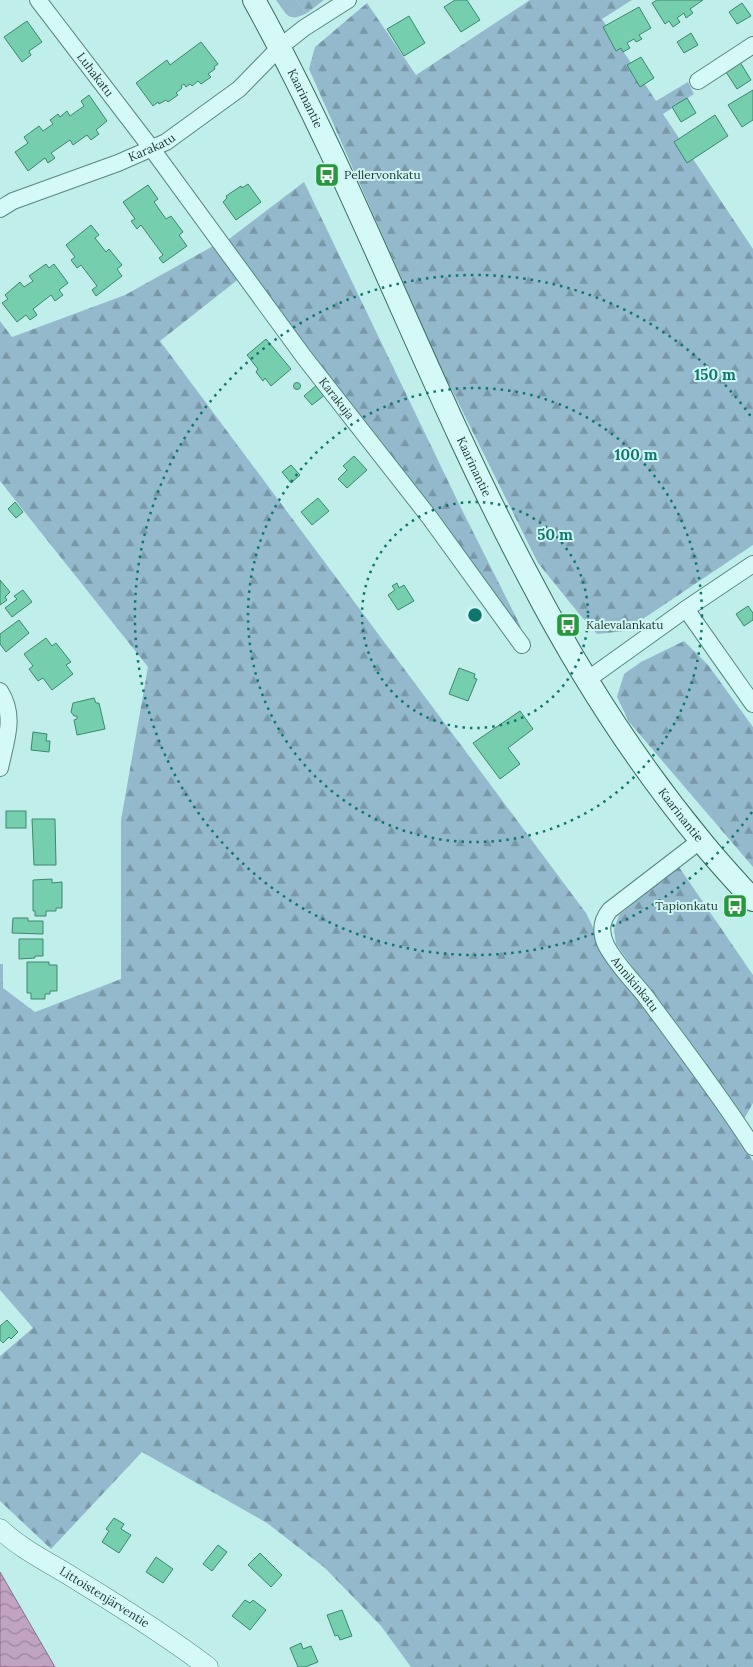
<svg xmlns="http://www.w3.org/2000/svg" width="753" height="1667" viewBox="0 0 753 1667" font-family="Lora,serif">
<style>
.grass{fill:#94b9cd}
.forest{fill:url(#forest-firs)}
.water{fill:url(#water-waves);stroke:#8e6a8f}
.building{fill:#75ceae;stroke:#3d886c}
.lines{fill:none;stroke-linecap:round;stroke-linejoin:round}
.minor-casing{stroke:#58887d;stroke-width:18}
.tertiary-casing{stroke:#58887d;stroke-width:21}
.secondary-casing{stroke:#3b6a5d;stroke-width:24}
.minor{stroke:#d4f9f7;stroke-width:16}
.tertiary{stroke:#d4f9f7;stroke-width:20}
.secondary{stroke:#d4f9f7;stroke-width:22}
.ring{fill:none;stroke:#0f766e;stroke-width:2.5;stroke-dasharray:2.5 5}
.labels{text-anchor:middle;stroke-width:4;stroke-linejoin:round;paint-order:stroke}
.street-label{font-size:12px;fill:#1d3730;stroke:#d0f6f4}
.poi-label{font-size:12px;fill:#1d3730;stroke:#d0f6f4;text-anchor:start}
.centre{fill:#0f766e;stroke:#d0f6f4;stroke-width:2.5}
.ring-label{font-size:15px;text-anchor:middle;font-weight:bold;fill:#0f766e;stroke:#d0f6f4;stroke-width:4;stroke-linejoin:round;paint-order:stroke}
</style>
<defs>
<pattern id="forest-firs" width="22" height="20" patternUnits="userSpaceOnUse" patternTransform="scale(1.25)"><rect width="22" height="20" fill="#94b9cd"/><path d="M5 1l3.5 6h-7zM16 11l3.5 6h-7z" fill="#7897a7"/></pattern>
<pattern id="water-waves" width="16" height="10" patternUnits="userSpaceOnUse" patternTransform="scale(1.25)"><rect width="16" height="10" fill="#bfa3c1"/><path d="M0 5q4-4 8 0t8 0" fill="none" stroke="#9b869d"/></pattern>
</defs>
<rect width="100%" height="100%" fill="#c0efeb"/>
<path class="grass" d="M276,0H296L307,13C288,23 287,15 276,0Z"/>
<g class="forest">
<polygon points="296,0 324,0 307,13"/>
<polygon points="530,0 632,0 602,19 656,101 688,82 694,94 663,114 753,249 753,545 625,631 597,634 580,615 538,563 442,370 309,69 315,47 367,3 416,75"/>
<polygon points="304,182 460,506 521,627 513,624 225,242"/>
<polygon points="215,245 240,278 160,341 586,913 606,954 733,1130 753,1161 753,1667 411,1667 381,1626 325,1568 267,1523 142,1452 51,1549 0,1501 0,1356 33,1328 0,1290 0,964 3,964 3,988 35,1012 121,979 121,820 148,667 0,481 0,321 12,337 125,295"/>
<polygon points="684,641 708,665 753,727 753,867 629,722 617,697 624,674 641,662"/>
<polygon points="679,867 753,975 753,1103 743,1121 616,944 614,929 619,915"/>
</g>
<polygon class="water" points="0,1572 55,1667 0,1667"/>
<g class="building">
<polygon points="455,0 467,0 480,20 461,32 444,7"/>
<polygon points="657,0 703,0 690,9 693,13 686,18 684,13 677,18 680,22 673,27 669,21 665,24 652,3"/>
<polygon points="742,3 751,16 737,24 729,12"/>
<polygon points="639,7 651,28 639,35 642,39 636,42 634,39 627,43 630,48 623,52 621,48 616,51 603,27"/>
<polygon points="409,16 425,43 404,56 387,29"/>
<polygon points="27,21 42,42 29,51 31,55 22,62 4,37"/>
<polygon points="691,33 698,45 684,53 677,42"/>
<polygon points="201,42 218,64 214,67 215,69 208,74 211,77 201,84 198,81 192,86 190,84 186,87 184,84 181,86 182,88 176,93 178,95 168,102 166,100 159,104 158,102 153,106 136,83 167,60 170,65"/>
<polygon points="641,57 654,78 640,87 627,65"/>
<polygon points="740,62 751,80 737,89 726,72"/>
<polygon points="753,90 753,120 742,127 728,105"/>
<polygon points="89,95 107,121 96,130 99,134 91,140 87,135 73,145 70,140 51,153 55,158 48,163 45,158 28,171 15,152 28,143 24,137 39,126 43,131 53,124 50,120 58,114 60,117 67,111 70,116 84,106 81,101"/>
<polygon points="687,98 696,113 681,122 672,107"/>
<polygon points="715,115 728,136 687,163 674,142"/>
<polygon points="248,184 261,202 236,220 223,202 227,198 226,196 241,186 242,188"/>
<polygon points="148,185 158,199 154,202 166,219 171,216 183,232 179,235 187,246 163,263 159,258 163,255 141,225 137,229 131,221 135,219 123,202"/>
<polygon points="91,225 99,235 95,238 106,252 109,249 122,265 117,269 122,276 96,296 92,290 97,286 81,265 77,268 71,260 75,257 66,245"/>
<polygon points="46,264 49,268 54,264 68,283 59,290 63,295 55,301 51,295 33,309 37,315 30,320 26,315 17,322 2,303 8,299 5,295 20,282 24,287 33,281 29,276"/>
<polygon points="266,339 291,369 271,386 265,378 263,381 256,372 258,369 247,355"/>
<circle cx="297" cy="386" r="3.5"/>
<polygon points="318,384 326,394 312,405 304,396"/>
<polygon points="354,456 367,470 347,488 338,479 347,470 343,466"/>
<polygon points="291,465 300,475 291,483 282,472"/>
<polygon points="318,498 329,511 312,525 301,512"/>
<polygon points="15,502 23,512 16,518 8,509"/>
<polygon points="0,580 10,592 5,597 7,600 0,605"/>
<polygon points="397,583 399,588 404,585 414,601 398,610 388,595 395,590 392,586"/>
<polygon points="23,590 32,602 12,617 5,608 17,599 14,596"/>
<polygon points="748,606 753,613 753,620 744,626 736,614"/>
<polygon points="19,620 29,633 6,652 0,644 0,634"/>
<polygon points="46,638 52,646 56,643 71,662 66,665 73,674 52,690 43,678 38,681 29,669 33,666 24,654"/>
<polygon points="459,668 475,674 474,678 477,679 468,701 449,694"/>
<polygon points="94,698 96,703 99,703 105,729 77,735 74,720 77,719 77,716 74,716 71,712 73,703"/>
<polygon points="520,711 533,729 508,748 520,764 500,779 473,743"/>
<polygon points="33,732 47,734 46,741 50,741 49,752 31,750"/>
<rect x="6" y="811" width="20" height="17"/>
<polygon points="32,819 55,819 56,865 34,865"/>
<polygon points="52,879 52,883 62,882 62,908 56,908 56,911 46,911 46,916 35,916 35,911 33,911 33,880"/>
<polygon points="13,918 28,918 28,921 43,921 43,934 12,933"/>
<polygon points="19,939 43,939 43,956 35,956 35,958 19,959"/>
<polygon points="27,962 49,962 49,965 57,965 57,991 50,991 50,994 45,994 45,999 31,999 31,993 27,993"/>
<polygon points="7,1320 18,1332 11,1339 9,1337 3,1343 0,1340 0,1326"/>
<polygon points="114,1518 124,1524 121,1529 131,1535 119,1553 102,1542 109,1531 106,1529"/>
<polygon points="218,1545 227,1552 212,1571 203,1564"/>
<polygon points="260,1553 282,1575 271,1587 248,1565"/>
<polygon points="156,1557 173,1569 163,1583 146,1572"/>
<polygon points="245,1600 250,1603 253,1600 266,1610 250,1630 232,1616"/>
<polygon points="342,1610 352,1636 340,1640 338,1635 335,1636 327,1615"/>
<polygon points="301,1643 303,1649 311,1646 318,1662 305,1667 298,1667 290,1648"/>
</g>
<g class="lines">
<defs>
<g id="minor">
<path id="s1" d="M38,0L152,149L304,357L430,518L522,645"/>
<polyline points="698,81 753,45"/>
<path id="s2" d="M0,209L13,201L118,163L166,142L239,89L280,47L304,28L348,0"/>
<polyline points="686,609 753,704"/>
<polyline points="587,680 686,609 753,564"/>
<path d="M0,691C16,716 6,740 0,768"/>
<path id="s3" d="M701,840L610,910C601,921 600,932 606,945C616,964 633,981 646,997C682,1046 720,1095 753,1147"/>
</g>
<g id="tertiary">
<path id="s4" d="M0,1529C23,1551 51,1563 77,1580C121,1607 166,1635 208,1667"/>
</g>
<g id="secondary">
<path id="s5" d="M254,0C358,188 430,392 531,581C579,673 636,762 702,842C718,862 736,881 753,900"/>
</g>
</defs>
<use href="#minor" class="minor-casing"/>
<use href="#tertiary" class="tertiary-casing"/>
<use href="#secondary" class="secondary-casing"/>
<use href="#minor" class="minor"/>
<use href="#tertiary" class="tertiary"/>
<use href="#secondary" class="secondary"/>
</g>
<g class="ring">
<circle cx="475" cy="615" r="113"/>
<circle cx="475" cy="615" r="227"/>
<path d="M752 812A340 340 0 1 1 752 418"/>
</g>
<defs>
<symbol id="bus-square" viewBox="-11 -11 22 22"><rect x="-9" y="-9" width="18" height="18" rx="4" fill="#279840" stroke="#d0f6f4"/><path d="M-5-6H5V4H4V6H2V4H-2V6H-4V4H-5ZM-3.5-4V0h7V-4ZM-3.5 1.2v1.5H-2V1.2ZM2 1.2v1.5H3.5V1.2Z" fill="#fff"/></symbol>
</defs>
<g fill-rule="evenodd">
<use href="#bus-square" x="313" y="161" width="28" height="28"/>
<use href="#bus-square" x="554" y="611" width="28" height="28"/>
<use href="#bus-square" x="721" y="892" width="28" height="28"/>
</g>
<g class="labels">
<g class="street-label">
<text dy="4" stroke="none"><textPath href="#s1" startOffset="94">Luhakatu</textPath></text>
<text dy="4" stroke="none"><textPath href="#s5" startOffset="111">Kaarinantie</textPath></text>
<text dy="4" stroke="none"><textPath href="#s2" startOffset="164">Karakatu</textPath></text>
<text dy="4" stroke="none"><textPath href="#s1" startOffset="498">Karakuja</textPath></text>
<text dy="4" stroke="none"><textPath href="#s5" startOffset="516">Kaarinantie</textPath></text>
<text dy="4" stroke="none"><textPath href="#s5" startOffset="922">Kaarinantie</textPath></text>
<text dy="4" stroke="none"><textPath href="#s3" startOffset="201">Annikinkatu</textPath></text>
<text dy="4" stroke="none"><textPath href="#s4" startOffset="125">Littoistenjärventie</textPath></text>
</g>
<g class="poi-label">
<text x="344" y="179">Pellervonkatu</text>
<text x="586" y="629">Kalevalankatu</text>
<text x="718" y="910" text-anchor="end">Tapionkatu</text>
</g>
</g>
<circle cx="475" cy="615" r="8" class="centre"/>
<g class="ring-label">
<text x="715" y="380">150 m</text>
<text x="636" y="460">100 m</text>
<text x="555" y="540">50 m</text>
</g>
</svg>
